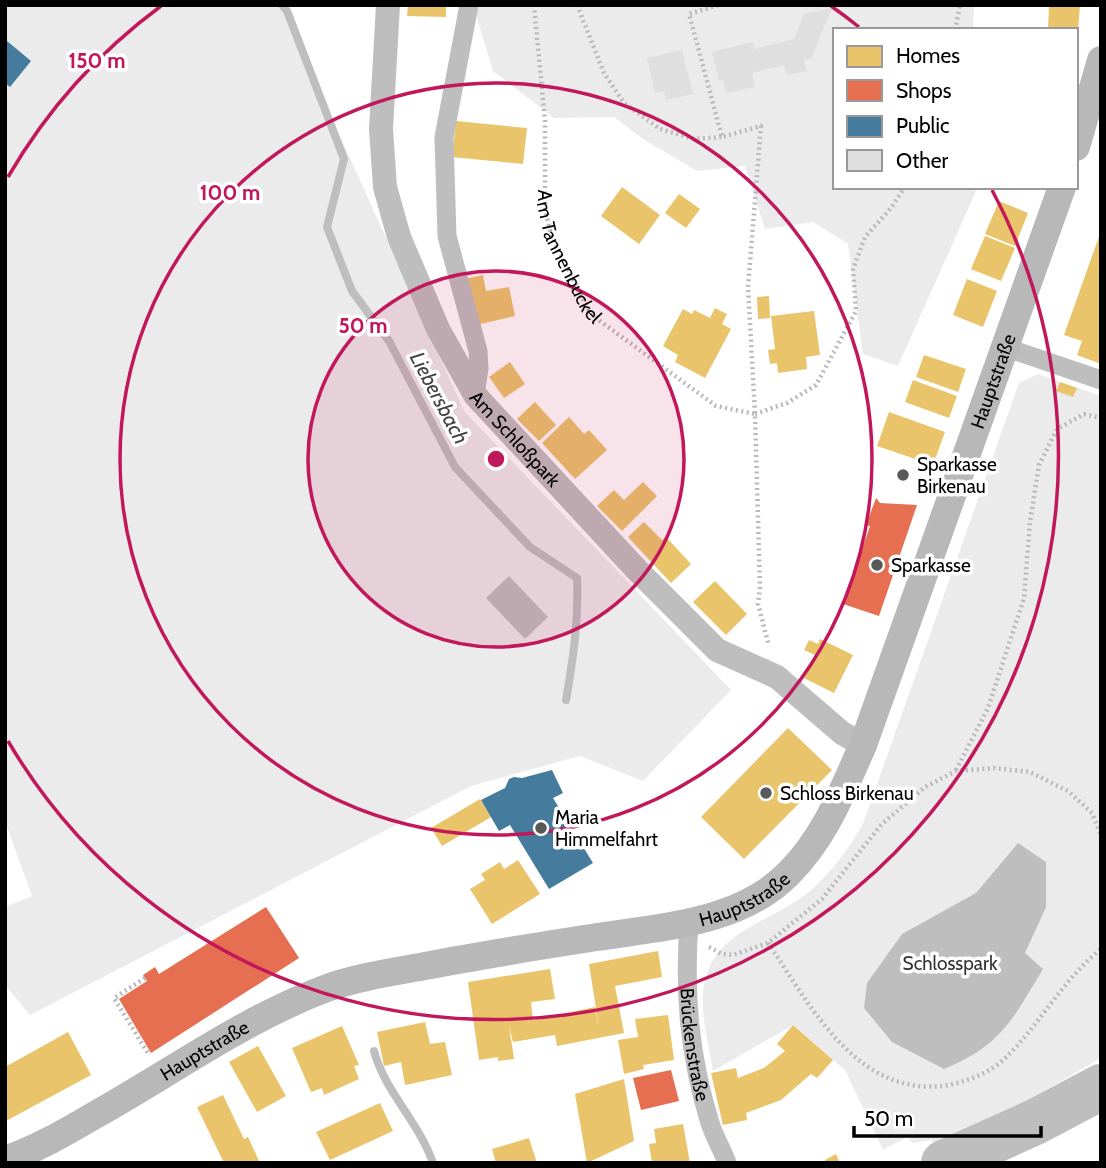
<svg xmlns="http://www.w3.org/2000/svg" width="1106" height="1168" viewBox="0 0 1106 1168" font-family="Cabin,sans-serif">
<style>
.green{fill:#ebebeb}
.water{fill:#bebebe}
.homes{fill:#e9c46a}
.shops{fill:#e76f51}
.public{fill:#457b9d}
.lines{fill:none;stroke-linecap:round;stroke-linejoin:round}
.stream{stroke:#bebebe;stroke-width:8}
.river{stroke:#bebebe;stroke-width:46}
.building{fill:#dfdfdf}
.path{stroke:#b9b9b9;stroke-width:4.5;stroke-dasharray:2 3.5;stroke-linecap:butt}
.minor{stroke:#bebebe;stroke-width:19}
.tertiary{stroke:#bebebe;stroke-width:24}
.secondary{stroke:#b8b8b8;stroke-width:28}
.ring{fill:none;stroke:#c2185b;stroke-width:3.5}
.poi-dot{fill:#595959;stroke:#fff;stroke-width:2.5}
.labels{text-anchor:middle;stroke-width:7;stroke-linejoin:round;paint-order:stroke}
.street-label{font-size:19px;fill:#000;stroke:#fff}
.poi-label{font-size:19px;fill:#000;stroke:#fff;text-anchor:start}
.park-label{font-size:19px;fill:#323232;stroke:#fff}
.water-label{font-size:21px;font-style:italic;fill:#434343;stroke:#fff}
.centre{fill:#c2185b;stroke:#fff;stroke-width:3.5}
.ring-label{font-size:21px;text-anchor:middle;font-weight:bold;fill:#c2185b;stroke:#fff;stroke-width:7;stroke-linejoin:round;paint-order:stroke}
</style>
<rect width="100%" height="100%" fill="#fff"/>
<g class="green">
<polygon points="5,5 281,5 464,411 731,690 643,781 580,756 471,786 30,1015 5,985 5,907 32,896 5,821"/>
<polygon points="473,5 974,5 973,30 835,30 835,187 967,187 976,191 898,366 863,354 848,244 813,222 765,229 745,166 697,171 643,139 614,117 554,118 493,71"/>
<path d="M1038,374L1101,396V1058L961,1139L934,1148L932,1140L913,1143L907,1137L883,1150L845,1070L793,1025L713,1071C709,1046 701,1017 703,992C710,929 769,925 810,891C832,872 849,848 863,824L1019,383Z"/>
</g>
<g class="water">
<polygon points="509,576 548,617 525,639 486,598"/>
<path d="M1018,843L1046,862V907L1025,953L1043,969C1012,1020 1002,1045 944,1069L892,1042L864,1008L867,983L902,934L976,893Z"/>
</g>
<g class="homes">
<polygon points="408,5 446,5 446,17 407,16"/>
<polygon points="1049,5 1080,5 1078,30 1048,30"/>
<polygon points="456,121 527,128 523,164 452,157"/>
<polygon points="622,187 660,215 639,244 601,216"/>
<polygon points="679,194 700,209 686,228 665,213"/>
<polygon points="999,201 1028,213 1015,246 985,234"/>
<polygon points="1101,231 1101,364 1077,355 1082,341 1064,335"/>
<polygon points="985,236 1015,248 1001,281 971,269"/>
<polygon points="483,275 486,291 509,287 515,316 476,325 465,279"/>
<polygon points="967,279 997,291 983,327 953,315"/>
<polygon points="769,296 770,318 758,319 757,297"/>
<polygon points="715,308 727,314 722,324 731,329 705,378 675,362 678,355 663,346 683,309 692,314 694,310 710,318"/>
<polygon points="814,311 820,355 806,357 807,369 778,373 777,363 770,364 768,350 775,349 771,316"/>
<polygon points="924,355 966,369 958,392 916,377"/>
<polygon points="510,362 525,384 504,398 489,377"/>
<polygon points="913,380 957,396 949,418 905,402"/>
<polygon points="1060,382 1077,388 1073,397 1056,391"/>
<polygon points="535,402 556,425 539,441 517,419"/>
<polygon points="889,412 945,432 933,465 877,446"/>
<polygon points="569,417 584,434 589,430 607,450 575,479 542,443"/>
<polygon points="643,482 657,496 622,531 597,506 614,490 624,500"/>
<polygon points="644,522 662,540 666,537 691,564 671,583 628,537"/>
<polygon points="715,581 747,614 726,635 693,602"/>
<polygon points="820,639 853,655 834,693 804,678 815,655 804,650 809,640 818,644"/>
<polygon points="788,728 832,770 744,859 701,817"/>
<polygon points="480,799 491,817 442,846 431,828"/>
<polygon points="518,860 540,894 492,924 470,889 485,880 481,874 500,862 504,869"/>
<polygon points="658,951 662,977 615,986 624,1033 557,1046 555,1035 513,1042 509,1026 514,1059 498,1061 498,1057 479,1060 468,982 550,969 555,999 531,1002 533,1020 595,1007 599,1027 589,964"/>
<polygon points="668,1015 674,1060 643,1065 644,1069 624,1074 618,1040 638,1037 635,1019"/>
<polygon points="425,1022 430,1044 445,1042 452,1075 405,1085 401,1062 384,1066 377,1032"/>
<polygon points="793,1025 833,1060 817,1078 811,1074 781,1100 746,1113 747,1120 723,1125 711,1073 736,1068 738,1078 764,1068 785,1051 777,1044"/>
<polygon points="342,1026 359,1065 354,1066 359,1079 324,1095 322,1088 311,1092 292,1048"/>
<polygon points="68,1032 91,1075 6,1121 5,1067"/>
<polygon points="258,1046 286,1096 257,1112 229,1062"/>
<polygon points="624,1079 634,1141 587,1163 575,1094"/>
<polygon points="223,1095 244,1139 248,1137 260,1163 224,1163 197,1107"/>
<polygon points="380,1103 393,1131 330,1160 316,1132"/>
<polygon points="683,1124 690,1163 652,1163 649,1144 656,1143 654,1129"/>
<polygon points="529,1138 537,1163 496,1163 492,1149"/>
<polygon points="836,1154 840,1163 826,1163 825,1160"/>
</g>
<g class="shops">
<polygon points="876,498 880,503 917,505 879,616 843,604 870,526 866,525"/>
<polygon points="266,907 299,958 151,1053 119,999 147,981 143,975 155,967 159,974"/>
<polygon points="671,1070 679,1101 641,1110 633,1078"/>
</g>
<g class="public">
<polygon points="7,41 31,61 10,87 5,83 5,44"/>
<polygon points="552,770 563,793 553,798 593,863 549,889 510,825 499,831 481,800 505,788 509,779 514,777 522,778"/>
</g>
<g class="lines">
<g class="stream">
<path d="M282,5L287,11L344,159L327,227L352,291L389,341L455,467L530,547L577,578C579,620 573,659 566,700"/>
<path d="M374,1051C385,1092 419,1122 433,1163"/>
</g>
<polyline class="river" points="944,1163 1035,1122 1101,1087"/>
</g>
<g class="building">
<polygon points="832,8 811,59 804,60 807,71 787,75 784,65 752,73 755,87 726,93 723,80 719,81 712,52 753,42 754,49 794,39 804,14"/>
<polygon points="682,50 693,94 666,100 664,91 655,93 647,58"/>
</g>
<g class="lines">
<g class="path">
<path id="s1" d="M534,5L545,121V208L551,235L588,309L600,321L716,406L755,414"/>
<polyline points="577,5 604,73 624,103 660,129 694,139 722,137"/>
<polyline points="718,5 689,14 722,137 761,126 748,287 755,414 760,588 758,604 769,646"/>
<polyline points="955,30 960,5"/>
<polyline points="755,414 787,403 816,385 856,311 853,269 865,237 891,208 905,187"/>
<polyline points="956,770 988,708 1024,598 1030,522 1039,465 1057,429 1084,414 1101,418"/>
<path d="M768,943C811,1006 858,1100 949,1085C967,1081 987,1074 1002,1061C1038,1028 1062,980 1101,949"/>
<polyline points="709,947 722,954 733,955 768,943 822,899 881,825 925,787 956,771 995,768 1030,772 1068,791 1092,813 1101,835"/>
<polyline points="145,978 114,998 149,1055"/>
</g>
<g class="minor">
<polyline points="469,5 444,137 447,236 478,351 479,368 475,395"/>
<polyline points="1004,347 1101,380"/>
<path id="s2" d="M689,923C684,993 689,1055 710,1123C714,1136 722,1149 727,1163"/>
</g>
<path class="tertiary" id="s3" d="M388,5L381,129L385,187L399,237L438,329L475,395L637,570L717,650L777,677L842,733L863,745"/>
<g class="secondary">
<polyline points="1076,147 1101,60"/>
<path id="s4" d="M5,1160C37,1149 66,1132 95,1115C172,1072 244,1019 327,988C358,977 392,972 425,966C482,955 539,946 597,937C661,927 741,923 789,873C825,837 843,790 863,745L1062,187"/>
</g>
</g>
<circle cx="496" cy="459" r="188" fill="#c2185b" fill-opacity=".12"/>
<g class="ring">
<circle cx="496" cy="459" r="188"/>
<circle cx="496" cy="459" r="376"/>
<path d="M8 177A564 564 0 0 1 161 6M831 6A564 564 0 0 1 859 27M992 190A564 564 0 0 1 8 741"/>
</g>
<g class="poi-dot">
<circle cx="903" cy="475" r="7"/>
<circle cx="877" cy="565" r="7"/>
<circle cx="766" cy="793" r="7"/>
<circle cx="541" cy="828" r="7"/>
</g>
<g class="labels">
<g class="street-label">
<text dy="7" stroke="none"><textPath href="#s1" startOffset="257">Am Tannenbuckel</textPath></text>
<text dy="7" stroke="none"><textPath href="#s4" startOffset="1382">Hauptstraße</textPath></text>
<text dy="7" stroke="none"><textPath href="#s3" startOffset="469">Am Schloßpark</textPath></text>
<text dy="7" stroke="none"><textPath href="#s4" startOffset="794">Hauptstraße</textPath></text>
<text dy="7" stroke="none"><textPath href="#s2" startOffset="122">Brückenstraße</textPath></text>
<text dy="7" stroke="none"><textPath href="#s4" startOffset="228">Hauptstraße</textPath></text>
</g>
<g class="poi-label">
<text x="917" y="471">Sparkasse<tspan x="917" dy="22">Birkenau</tspan></text>
<text x="891" y="572">Sparkasse</text>
<text x="780" y="800">Schloss Birkenau</text>
<text x="555" y="824">Maria<tspan x="555" dy="22">Himmelfahrt</tspan></text>
</g>
<g class="park-label">
<text x="950" y="970">Schlosspark</text>
</g>
<g class="water-label">
<text transform="translate(439 398) rotate(62)" y="7">Liebersbach</text>
</g>
</g>
<circle cx="496" cy="459" r="10" class="centre"/>
<g class="ring-label">
<text x="97" y="68">150 m</text>
<text x="230" y="200">100 m</text>
<text x="363" y="333">50 m</text>
</g>
<rect width="1106" height="1168" fill="none" stroke="#000000" stroke-width="14"/>
<rect x="833" y="28" width="245" height="161" fill="#ffffff" stroke="#999999" stroke-width="2"/>
<rect x="847" y="46" width="35" height="21" fill="#e9c46a" stroke="#999999" stroke-width="2"/>
<text x="896" y="63" font-size="21" fill="#000000">Homes</text>
<rect x="847" y="80" width="35" height="21" fill="#e76f51" stroke="#999999" stroke-width="2"/>
<text x="896" y="98" font-size="21" fill="#000000">Shops</text>
<rect x="847" y="116" width="35" height="21" fill="#457b9d" stroke="#999999" stroke-width="2"/>
<text x="896" y="133" font-size="21" fill="#000000">Public</text>
<rect x="847" y="150" width="35" height="21" fill="#dfdfdf" stroke="#999999" stroke-width="2"/>
<text x="896" y="168" font-size="21" fill="#000000">Other</text>
<path d="M854 1126v10h187v-10" fill="none" stroke="#000000" stroke-width="3.5"/>
<text x="864" y="1126" font-size="21" fill="#000000" stroke="#ffffff" stroke-width="5" paint-order="stroke">50 m</text>
</svg>
